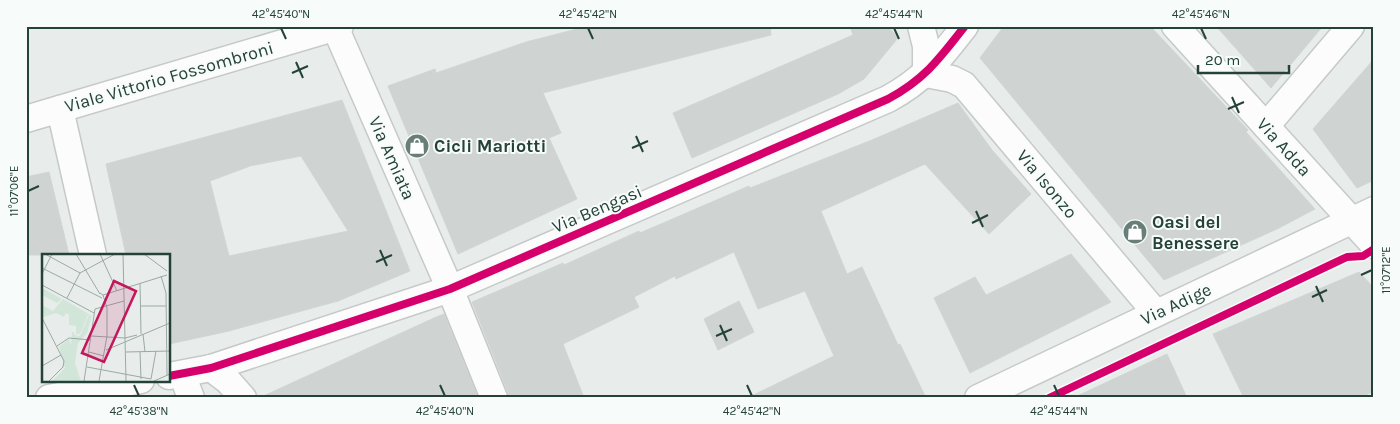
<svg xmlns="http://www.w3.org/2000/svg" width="1400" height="424" viewBox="0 0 1400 424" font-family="Karla,sans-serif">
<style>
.building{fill:#cfd4d2;stroke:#d1d6d4;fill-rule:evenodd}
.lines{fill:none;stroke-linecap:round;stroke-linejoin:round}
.street-casing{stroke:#c5cac8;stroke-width:29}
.street{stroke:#fcfcfc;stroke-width:26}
.cycleway-casing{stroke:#f7fbf9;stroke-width:11}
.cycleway{stroke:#d6006c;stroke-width:8}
.ticks{fill:none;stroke:#24423a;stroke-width:2}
.labels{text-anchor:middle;stroke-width:4;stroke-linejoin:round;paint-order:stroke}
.street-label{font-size:18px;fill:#24423a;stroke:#f7fbf9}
.poi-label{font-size:18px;font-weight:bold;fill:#24423a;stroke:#f7fbf9;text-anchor:start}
.inset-road{fill:none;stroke:#9aa9a4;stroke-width:1}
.view{fill:#c2185b;fill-opacity:0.15;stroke:#c2185b;stroke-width:2.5}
.inset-edge{fill:none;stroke:#24423a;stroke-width:2.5}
.neatline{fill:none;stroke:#24423a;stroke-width:2}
.ticks-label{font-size:12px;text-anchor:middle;fill:#24423a}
</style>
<rect width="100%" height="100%" fill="#e8edeb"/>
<g class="building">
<polygon points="589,26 770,26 771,35 543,93 561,133 549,138 577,199 458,254 388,86 435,69 436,73 526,42"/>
<polygon points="850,26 888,26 898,38 864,79 838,94 692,158 673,113 853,35"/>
<polygon points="1004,26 1150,26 1248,130 1246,132 1315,209 1277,229 1164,280 980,58"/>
<polygon points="1216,26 1323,26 1271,88"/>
<polygon points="1374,59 1374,180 1357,188 1313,129"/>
<path d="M342,100L410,271L338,301L229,331L169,344V255H126L106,164ZM301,156L348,231L229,256L210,181L250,166Z"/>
<polygon points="958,103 992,150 1031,194 989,234 925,164 821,211 847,274 862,267 898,345 900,344 926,398 747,398 834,356 805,291 758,309 734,252 676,279 675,276 634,297 639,307 563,344 584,398 509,398 508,392 472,302 563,263 564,265 639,231 640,233 749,186 750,188 872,140"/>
<polygon points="49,172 69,255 26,255 26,177"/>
<polygon points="1071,254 1111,302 970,373 934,298 975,277 986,295"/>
<polygon points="1359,272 1374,288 1374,391 1360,398 1244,398 1213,334"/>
<polygon points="739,301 754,332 718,350 704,319"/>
<polygon points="444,314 478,398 259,398 434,318"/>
<polygon points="1167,354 1187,398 1073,398"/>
</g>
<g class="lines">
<defs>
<g id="street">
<polyline points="921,26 926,46 926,74"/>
<polyline points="1175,26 1374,245"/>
<polyline points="335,27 450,289 494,398"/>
<polyline points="926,74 952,79 964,85 1156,313"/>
<polyline points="60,109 93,255"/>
<polyline points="26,119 340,26"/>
<polyline points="1266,126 1351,26"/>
<polyline points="211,368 228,381 243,398"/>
<polyline points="182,374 191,398"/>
<path d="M169,376L211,368L450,289L888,99C925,79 940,58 965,26"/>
<polyline points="49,398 141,380"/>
<polyline points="978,398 1374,210"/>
</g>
</defs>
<use href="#street" class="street-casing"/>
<use href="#street" class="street"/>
<defs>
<g id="cycleway">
<path d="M169,376L211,368L450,289L888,99C925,79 940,58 965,26"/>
<polyline points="1049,398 1347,257 1363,256 1374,249"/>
</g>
</defs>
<use href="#cycleway" class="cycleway-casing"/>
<use href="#cycleway" class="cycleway"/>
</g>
<path class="ticks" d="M281,28L286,39M588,28L593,39M894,28L899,39M1201,28L1206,39M296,62L303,78M292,73L308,66M1232,97L1239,113M1228,109L1244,102M636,136L643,152M632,148L648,141M28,191L39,186M976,211L983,227M972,223L988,215M380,250L387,266M376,262L392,255M1361,275L1372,270M1316,286L1323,302M1312,297L1327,290M720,325L727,341M716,336L732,329M134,385L139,396M440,385L445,396M747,385L752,396M1054,385L1059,396"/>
<defs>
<symbol id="shop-disc" viewBox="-11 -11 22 22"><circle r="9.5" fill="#697e78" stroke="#f7fbf9"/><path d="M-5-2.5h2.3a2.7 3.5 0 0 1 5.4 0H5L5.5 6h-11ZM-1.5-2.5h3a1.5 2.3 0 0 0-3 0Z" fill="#fff"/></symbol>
</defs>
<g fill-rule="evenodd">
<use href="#shop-disc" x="403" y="132" width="28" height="28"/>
<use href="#shop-disc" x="1121" y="218" width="28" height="28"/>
</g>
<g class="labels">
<g class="street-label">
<text transform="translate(169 77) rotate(-16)" y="6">Viale Vittorio Fossombroni</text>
<text transform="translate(1284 147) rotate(48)" y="6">Via Adda</text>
<text transform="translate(392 158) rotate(66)" y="6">Via Amiata</text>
<text transform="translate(1047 184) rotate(50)" y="6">Via Isonzo</text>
<text transform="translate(597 209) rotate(-23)" y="6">Via Bengasi</text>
<text transform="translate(1176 304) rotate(-25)" y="6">Via Adige</text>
</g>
<g class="poi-label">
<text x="434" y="152">Cicli Mariotti</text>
<text x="1152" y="228">Oasi del<tspan x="1152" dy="21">Benessere</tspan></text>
</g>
</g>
<g transform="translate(42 254)">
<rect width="128" height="128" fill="#e8edeb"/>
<path d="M0,34L20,45L15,49L0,41ZM21,45L50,62L45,79L36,89L33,109L39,127H10L23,114L17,93L27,85L29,91L30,77L33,81L38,82L47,61L40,59L46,61L38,80H34V72L27,71V61L24,59L22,63L14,59L1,63L0,51L11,57Z" fill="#d1e6d8"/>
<path class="inset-road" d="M3,0L38,19M34,0L58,40M58,0L75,37M81,0L84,127M102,0L125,17M0,14L60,44M0,20L10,0M119,22L124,39L125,121M98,29L99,80M0,31L52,59M58,39L61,41L125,21M25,44L38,19L73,0M99,52H124M0,64L22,107L21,113L7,127M101,80L103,98M49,82L83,84L95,81M15,92L27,84L49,86M64,96L128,69M47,98L62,102M84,98L128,97M98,98L99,125M0,112L19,101M45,113L109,125L114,97M42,127L53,55L82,47M57,127L65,82V54L61,41M112,127L128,120"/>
<path class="view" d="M72,27L94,37L62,108L40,99Z"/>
<rect width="128" height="128" class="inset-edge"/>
</g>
<rect width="1400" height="424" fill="none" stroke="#f7fbf9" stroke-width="55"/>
<path d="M1198 65v8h91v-8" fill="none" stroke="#24423a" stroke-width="2.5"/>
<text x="1205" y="65" font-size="15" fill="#24423a" stroke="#f7fbf9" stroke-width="4" paint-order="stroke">20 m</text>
<rect x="28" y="28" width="1344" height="368" class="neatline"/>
<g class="ticks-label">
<text x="281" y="18">42°45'40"N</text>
<text x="588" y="18">42°45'42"N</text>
<text x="894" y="18">42°45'44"N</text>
<text x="1201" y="18">42°45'46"N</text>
<text transform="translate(14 191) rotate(-90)" y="4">11°07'06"E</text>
<text transform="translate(1386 270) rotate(-90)" y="4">11°07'12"E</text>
<text x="139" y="415">42°45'38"N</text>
<text x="445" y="415">42°45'40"N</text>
<text x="752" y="415">42°45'42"N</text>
<text x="1059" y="415">42°45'44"N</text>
</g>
</svg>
